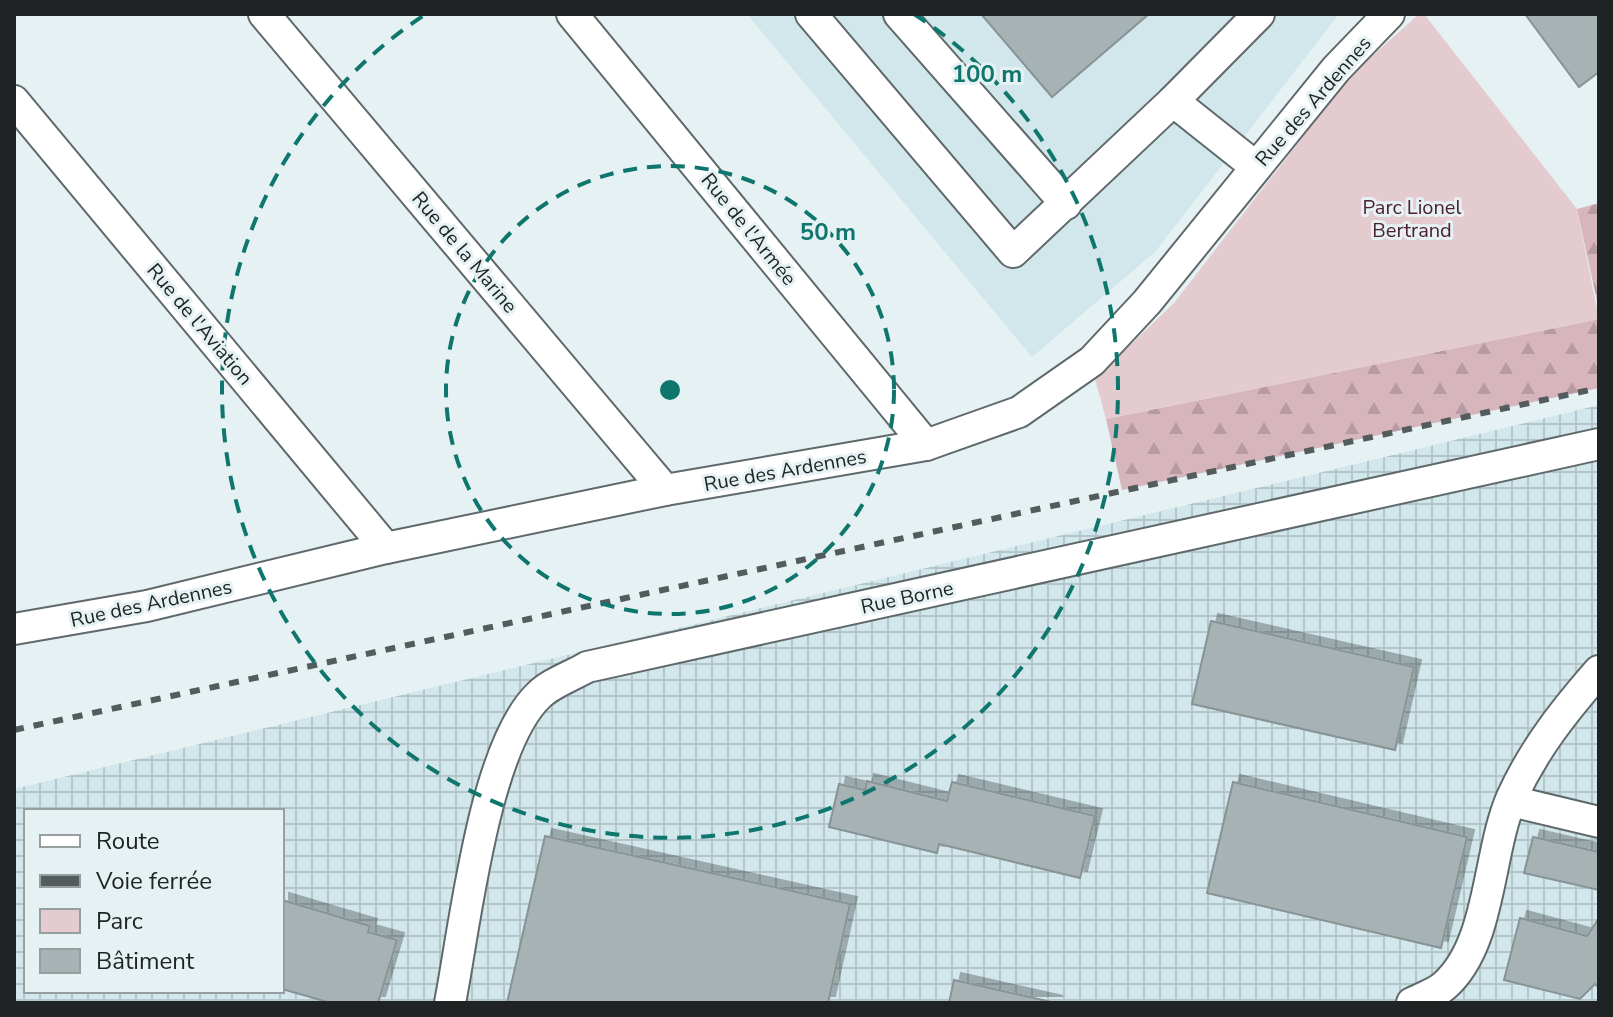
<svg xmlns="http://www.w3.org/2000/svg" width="1613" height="1017" viewBox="0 0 1613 1017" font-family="'Nunito Sans',sans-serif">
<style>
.built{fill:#d2e7eb}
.industrial{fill:url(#industrial-grid);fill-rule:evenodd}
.forest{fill:url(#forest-firs)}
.park{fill:#e3cbd0}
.building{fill:#a7b2b5;stroke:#889395;stroke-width:2;filter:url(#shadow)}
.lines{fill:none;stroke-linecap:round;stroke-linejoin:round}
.minor-casing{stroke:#5f696b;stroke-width:34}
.minor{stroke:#fff;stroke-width:30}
.rail{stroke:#545b5c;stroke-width:6;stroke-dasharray:10 10;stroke-linecap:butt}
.ring{fill:none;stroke:#0f766e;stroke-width:4;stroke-dasharray:14 10}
.labels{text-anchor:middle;stroke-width:6;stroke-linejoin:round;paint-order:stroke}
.street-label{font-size:20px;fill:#1f2324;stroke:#e5f1f3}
.park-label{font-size:20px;fill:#4e202e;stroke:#e5f1f3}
.centre{fill:#0f766e;stroke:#e5f1f3;stroke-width:4}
.ring-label{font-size:24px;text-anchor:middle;font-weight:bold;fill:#0f766e;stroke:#e5f1f3;stroke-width:6;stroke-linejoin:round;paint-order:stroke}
</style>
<defs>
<pattern id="industrial-grid" width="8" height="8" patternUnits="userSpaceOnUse" patternTransform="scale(2)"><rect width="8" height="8" fill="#d2e7eb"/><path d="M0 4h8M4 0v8" fill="none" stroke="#b4c6c9"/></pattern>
<pattern id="forest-firs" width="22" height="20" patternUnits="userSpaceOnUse" patternTransform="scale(2)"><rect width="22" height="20" fill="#d7b5bd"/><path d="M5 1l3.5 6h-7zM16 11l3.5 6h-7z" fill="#b89ba2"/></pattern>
<filter id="shadow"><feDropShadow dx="7" dy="-7" stdDeviation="0" flood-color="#0004"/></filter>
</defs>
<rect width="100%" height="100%" fill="#e5f1f3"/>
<polygon class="built" points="747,14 1339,14 1155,252 1032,357"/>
<path class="industrial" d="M1599,405V1003H14V789ZM26,811H282V991H26Z"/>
<g class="forest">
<polygon points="1599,203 1599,310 1577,209"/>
<polygon points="1599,319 1599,388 1122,490 1106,419"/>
</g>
<polygon class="park" points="1419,14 1424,14 1577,209 1599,319 1106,419 1095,379 1174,303 1350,76"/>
<g class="building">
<polygon points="981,14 1149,14 1052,97"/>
<polygon points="1525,14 1598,14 1599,72 1579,87"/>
<polygon points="1211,621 1414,667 1395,750 1192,704"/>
<polygon points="867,781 947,801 952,782 1095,816 1080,878 939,844 937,853 829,827 839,784 865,790"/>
<polygon points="1233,782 1467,837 1441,948 1207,893"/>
<polygon points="545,836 850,904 828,1003 507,1003"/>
<polygon points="1533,837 1599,852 1599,890 1524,873"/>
<polygon points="282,900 370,926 368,932 397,940 378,1003 331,1003 282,989"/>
<polygon points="1520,918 1587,936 1599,918 1599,988 1595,984 1580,999 1504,980"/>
<polygon points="954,980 1056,1003 949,1003"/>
</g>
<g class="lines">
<defs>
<g id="minor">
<polyline points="264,14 665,490"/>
<polyline points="572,14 926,445"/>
<polyline points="811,14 1013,252 1173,101"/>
<polyline points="899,14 1066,204"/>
<polyline points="14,101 386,548"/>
<polyline points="1256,167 1173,101 1259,14"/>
<polyline points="14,629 147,606 386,548 665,490 926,445 1019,412 1092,361 1147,302 1336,69 1389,14"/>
<polyline points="1511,801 1599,822"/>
<path d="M450,1003C465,926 484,747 539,695C551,683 572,676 587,667L1599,444"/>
<path d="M1412,1003C1422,998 1436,993 1444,986C1492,944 1487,854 1512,797C1534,749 1564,711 1599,671"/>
</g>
</defs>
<use href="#minor" class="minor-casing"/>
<use href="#minor" class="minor"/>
<polyline class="rail" points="14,730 1599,388"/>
</g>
<g class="ring">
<circle cx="670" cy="390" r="224"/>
<path d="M914 14A448 448 0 1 1 426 14"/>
</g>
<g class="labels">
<g class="street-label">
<text transform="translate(1313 101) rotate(-49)" y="7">Rue des Ardennes</text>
<text transform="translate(749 229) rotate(51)" y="7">Rue de l'Armée</text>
<text transform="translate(465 252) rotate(50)" y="7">Rue de la Marine</text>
<text transform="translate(200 324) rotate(50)" y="7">Rue de l'Aviation</text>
<text transform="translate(785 470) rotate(-10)" y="7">Rue des Ardennes</text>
<text transform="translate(907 597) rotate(-12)" y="7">Rue Borne</text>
<text transform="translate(151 603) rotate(-12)" y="7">Rue des Ardennes</text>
</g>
<g class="park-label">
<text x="1412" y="214">Parc Lionel<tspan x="1412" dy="23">Bertrand</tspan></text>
</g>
</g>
<circle cx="670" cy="390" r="12" class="centre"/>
<g class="ring-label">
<text x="987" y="82">100 m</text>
<text x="828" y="240">50 m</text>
</g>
<rect width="1613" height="1017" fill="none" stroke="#1f2324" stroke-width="32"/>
<rect x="24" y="809" width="260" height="184" fill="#e5f1f3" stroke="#969fa0" stroke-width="2"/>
<rect x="40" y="835" width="40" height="12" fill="#ffffff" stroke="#969fa0" stroke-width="2"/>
<text x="96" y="849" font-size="24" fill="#1f2324">Route</text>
<rect x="40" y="875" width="40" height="12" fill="#545b5c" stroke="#969fa0" stroke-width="2"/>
<text x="96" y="889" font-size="24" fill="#1f2324">Voie ferrée</text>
<rect x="40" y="909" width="40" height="24" fill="#e3cbd0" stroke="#969fa0" stroke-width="2"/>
<text x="96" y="929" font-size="24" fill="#1f2324">Parc</text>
<rect x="40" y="949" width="40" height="24" fill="#a7b2b5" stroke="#969fa0" stroke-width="2"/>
<text x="96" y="969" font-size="24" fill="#1f2324">Bâtiment</text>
</svg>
